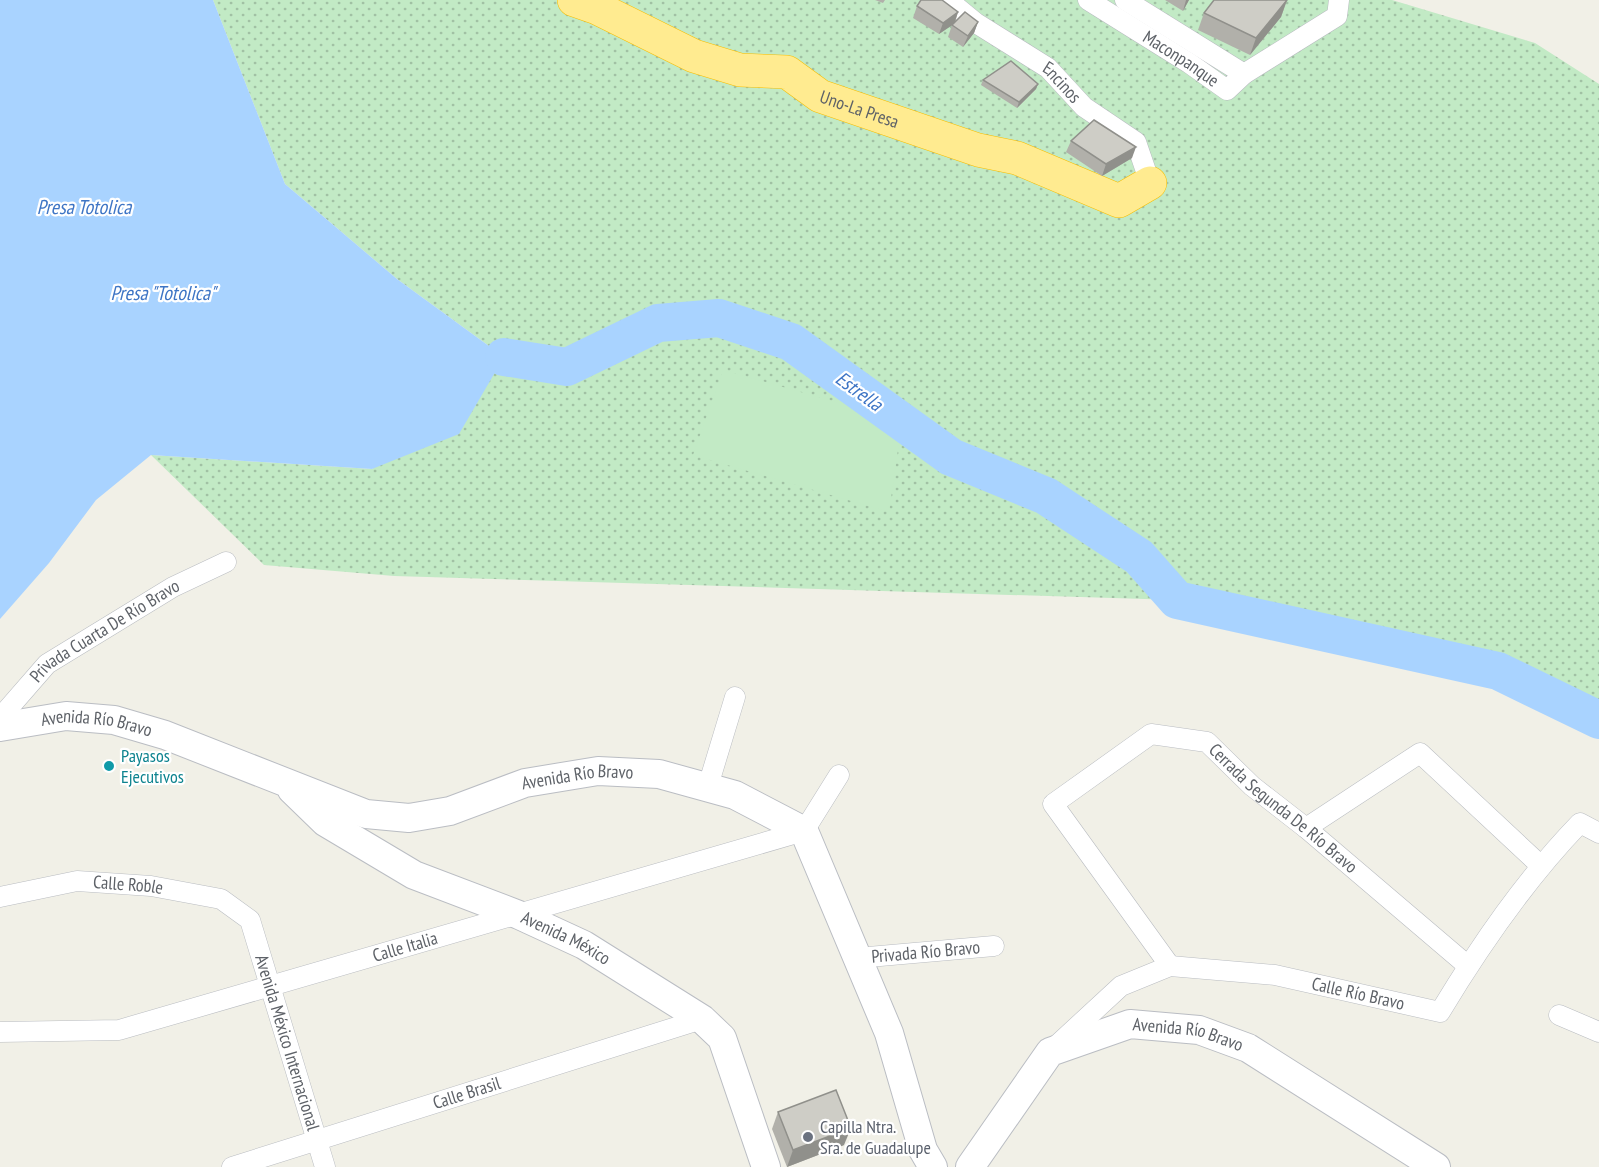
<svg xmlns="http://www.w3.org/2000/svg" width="1599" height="1167" viewBox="0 0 1599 1167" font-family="'PT Sans Narrow',sans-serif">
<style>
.grass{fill:url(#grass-dots)}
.pitch{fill:#c2eac5}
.water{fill:#a9d3ff}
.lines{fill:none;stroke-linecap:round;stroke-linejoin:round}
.river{stroke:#a9d3ff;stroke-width:38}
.street-casing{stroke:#b9bcc1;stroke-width:21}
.secondary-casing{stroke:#babdc3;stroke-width:30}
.highway-casing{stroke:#f8be00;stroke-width:34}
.street{stroke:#fff;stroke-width:20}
.secondary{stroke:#fff;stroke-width:28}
.highway{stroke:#ffeb90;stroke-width:33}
.wall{fill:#b1b0aa}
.shaded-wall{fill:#90908b}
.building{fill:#cecdc6;stroke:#90908b;stroke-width:1.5}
.culture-dot{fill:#0f9aa8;stroke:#fff;stroke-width:2}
.worship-dot{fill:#6b7280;stroke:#fff;stroke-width:2}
.labels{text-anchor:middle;stroke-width:4.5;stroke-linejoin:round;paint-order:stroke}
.street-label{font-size:18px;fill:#5e6268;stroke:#fff}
.culture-label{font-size:18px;fill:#0d838f;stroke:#fff;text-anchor:start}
.worship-label{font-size:18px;fill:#5b616d;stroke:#fff;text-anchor:start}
.water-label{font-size:20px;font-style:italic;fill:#3e75c5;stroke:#fff}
</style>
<defs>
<pattern id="grass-dots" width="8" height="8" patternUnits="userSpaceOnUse" patternTransform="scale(1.5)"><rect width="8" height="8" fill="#c2eac5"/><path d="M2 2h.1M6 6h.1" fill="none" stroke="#a1c1a4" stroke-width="1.8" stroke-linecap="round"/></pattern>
</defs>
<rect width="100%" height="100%" fill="#f1f0e7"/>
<polygon class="grass" points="213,0 1392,0 1535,43 1599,84 1599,720 1498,671 1177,600 394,576 264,565 151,455 372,469 504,357 397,279 285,184"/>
<polygon class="pitch" points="723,370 902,421 889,512 693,455"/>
<polygon class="water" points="0,0 213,0 285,184 397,279 504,357 459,434 372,469 151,455 96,500 49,563 0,619"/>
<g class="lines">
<polyline class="river" points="504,357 567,367 658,323 719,318 791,342 951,457 1046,496 1139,557 1177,600 1498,671 1599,720"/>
<defs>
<g id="street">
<path id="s1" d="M948,0L976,23L1048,68L1084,107L1136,142L1150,183"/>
<path id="s2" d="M1088,0L1189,63L1227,90L1244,74L1337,16L1339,0"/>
<polyline points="1125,0 1244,74"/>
<path id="s3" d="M0,718L47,664L173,587L226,562"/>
<polyline points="708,786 735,697"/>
<polyline points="1306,828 1420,753 1540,865"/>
<path id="s4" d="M0,897L77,881L151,886L221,899L250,920L325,1167"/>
<path id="s5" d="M857,958L994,946"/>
<path id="s6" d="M1170,966L1053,804L1151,734L1207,742L1252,786L1306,828L1468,966"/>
<polyline points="1559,1015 1599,1032"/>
<path id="s7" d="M0,1032L119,1030L804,831L839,775"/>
<path id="s8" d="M1056,1046L1121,986L1170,966L1275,975L1440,1012C1481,944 1525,880 1580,823L1599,833"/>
<path id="s9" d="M232,1167L702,1019"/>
</g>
<g id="secondary">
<path id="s10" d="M0,727L66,716L114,720L165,735L366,814L409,818L450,811L525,783L598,771L659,774L735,795L804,831L889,1033L923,1150L933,1167"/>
<path id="s11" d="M292,790L325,822L414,875L519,915L584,945L702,1019L722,1038L766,1167"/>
<path id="s12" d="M970,1167L1050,1052L1130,1024L1199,1030L1248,1048L1436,1167"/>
</g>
<g id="highway">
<path id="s13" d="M574,0L597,8L694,56L740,70L787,72L820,96L978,150L1017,158L1119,201L1150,183"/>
</g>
</defs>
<use href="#street" class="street-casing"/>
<use href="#secondary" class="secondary-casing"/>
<use href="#highway" class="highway-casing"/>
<use href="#street" class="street"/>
<use href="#secondary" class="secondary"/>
<use href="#highway" class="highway"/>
</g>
<g class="wall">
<polygon points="875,0 885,0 883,3"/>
<polygon points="1165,0 1189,0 1183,11"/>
<polygon points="1287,0 1281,17 1250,55 1198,30 1204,13"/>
<polygon points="917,6 958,12 955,23 978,22 974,33 963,47 948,37 952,25 939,34 913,18"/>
<polygon points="983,80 1038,84 1036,89 1017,108 981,85"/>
<polygon points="1071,141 1132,158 1102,176 1066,152"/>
<polygon points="778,1112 844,1145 787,1167 772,1129"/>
</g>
<g class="shaded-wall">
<polygon points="1186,0 1189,0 1183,11"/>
<polygon points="1287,0 1281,17 1250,55 1256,38"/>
<polygon points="958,12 954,24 939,34 943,23"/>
<polygon points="978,22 974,33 963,47 968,36"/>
<polygon points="1038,84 1036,89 1017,108 1019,102"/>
<polygon points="1136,147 1132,158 1102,176 1106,164"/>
<polygon points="851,1128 844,1145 787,1167 793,1150"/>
</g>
<g class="building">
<polygon points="921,0 942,0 958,12 943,23 917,6"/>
<polygon points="1214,0 1287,0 1256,38 1204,13"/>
<polygon points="965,12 978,22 968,36 952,25"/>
<polygon points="1011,61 1038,84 1019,102 983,80"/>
<polygon points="1094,120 1136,147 1106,164 1071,141"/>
<polygon points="836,1090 851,1128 793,1150 778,1112"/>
</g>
<circle class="culture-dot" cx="109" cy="766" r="6"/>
<circle class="worship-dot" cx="808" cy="1137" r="6"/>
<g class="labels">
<g class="street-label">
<text dy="6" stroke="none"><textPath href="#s2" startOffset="110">Maconpanque</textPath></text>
<text dy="6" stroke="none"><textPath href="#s1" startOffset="141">Encinos</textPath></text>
<text dy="6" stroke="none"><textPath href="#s13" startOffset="310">Uno-La Presa</textPath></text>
<text dy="6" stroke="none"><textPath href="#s3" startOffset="138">Privada Cuarta De Río Bravo</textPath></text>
<text dy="6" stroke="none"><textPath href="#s10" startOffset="98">Avenida Río Bravo</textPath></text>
<text dy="6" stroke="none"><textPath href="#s10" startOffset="602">Avenida Río Bravo</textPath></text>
<text dy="6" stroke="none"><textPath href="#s6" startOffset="478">Cerrada Segunda De Río Bravo</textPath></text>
<text dy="6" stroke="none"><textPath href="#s4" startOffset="130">Calle Roble</textPath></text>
<text dy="6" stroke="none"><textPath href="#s11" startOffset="314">Avenida México</textPath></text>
<text dy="6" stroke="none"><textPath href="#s7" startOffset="417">Calle Italia</textPath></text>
<text dy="6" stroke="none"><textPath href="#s5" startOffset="69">Privada Río Bravo</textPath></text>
<text dy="6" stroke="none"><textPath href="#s8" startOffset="332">Calle Río Bravo</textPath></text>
<text dy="6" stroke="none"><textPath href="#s12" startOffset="284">Avenida Río Bravo</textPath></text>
<text dy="6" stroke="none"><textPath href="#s4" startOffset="388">Avenida México Internacional</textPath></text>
<text dy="6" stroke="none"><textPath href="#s9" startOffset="246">Calle Brasil</textPath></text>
</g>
<g class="culture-label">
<text x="121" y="762">Payasos<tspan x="121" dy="21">Ejecutivos</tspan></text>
</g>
<g class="worship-label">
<text x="820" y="1133">Capilla Ntra.<tspan x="820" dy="21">Sra. de Guadalupe</tspan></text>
</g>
<g class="water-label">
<text x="84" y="214">Presa Totolica</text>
<text x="163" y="300">Presa "Totolica"</text>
<text transform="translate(859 391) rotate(36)" y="7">Estrella</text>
</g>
</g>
</svg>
